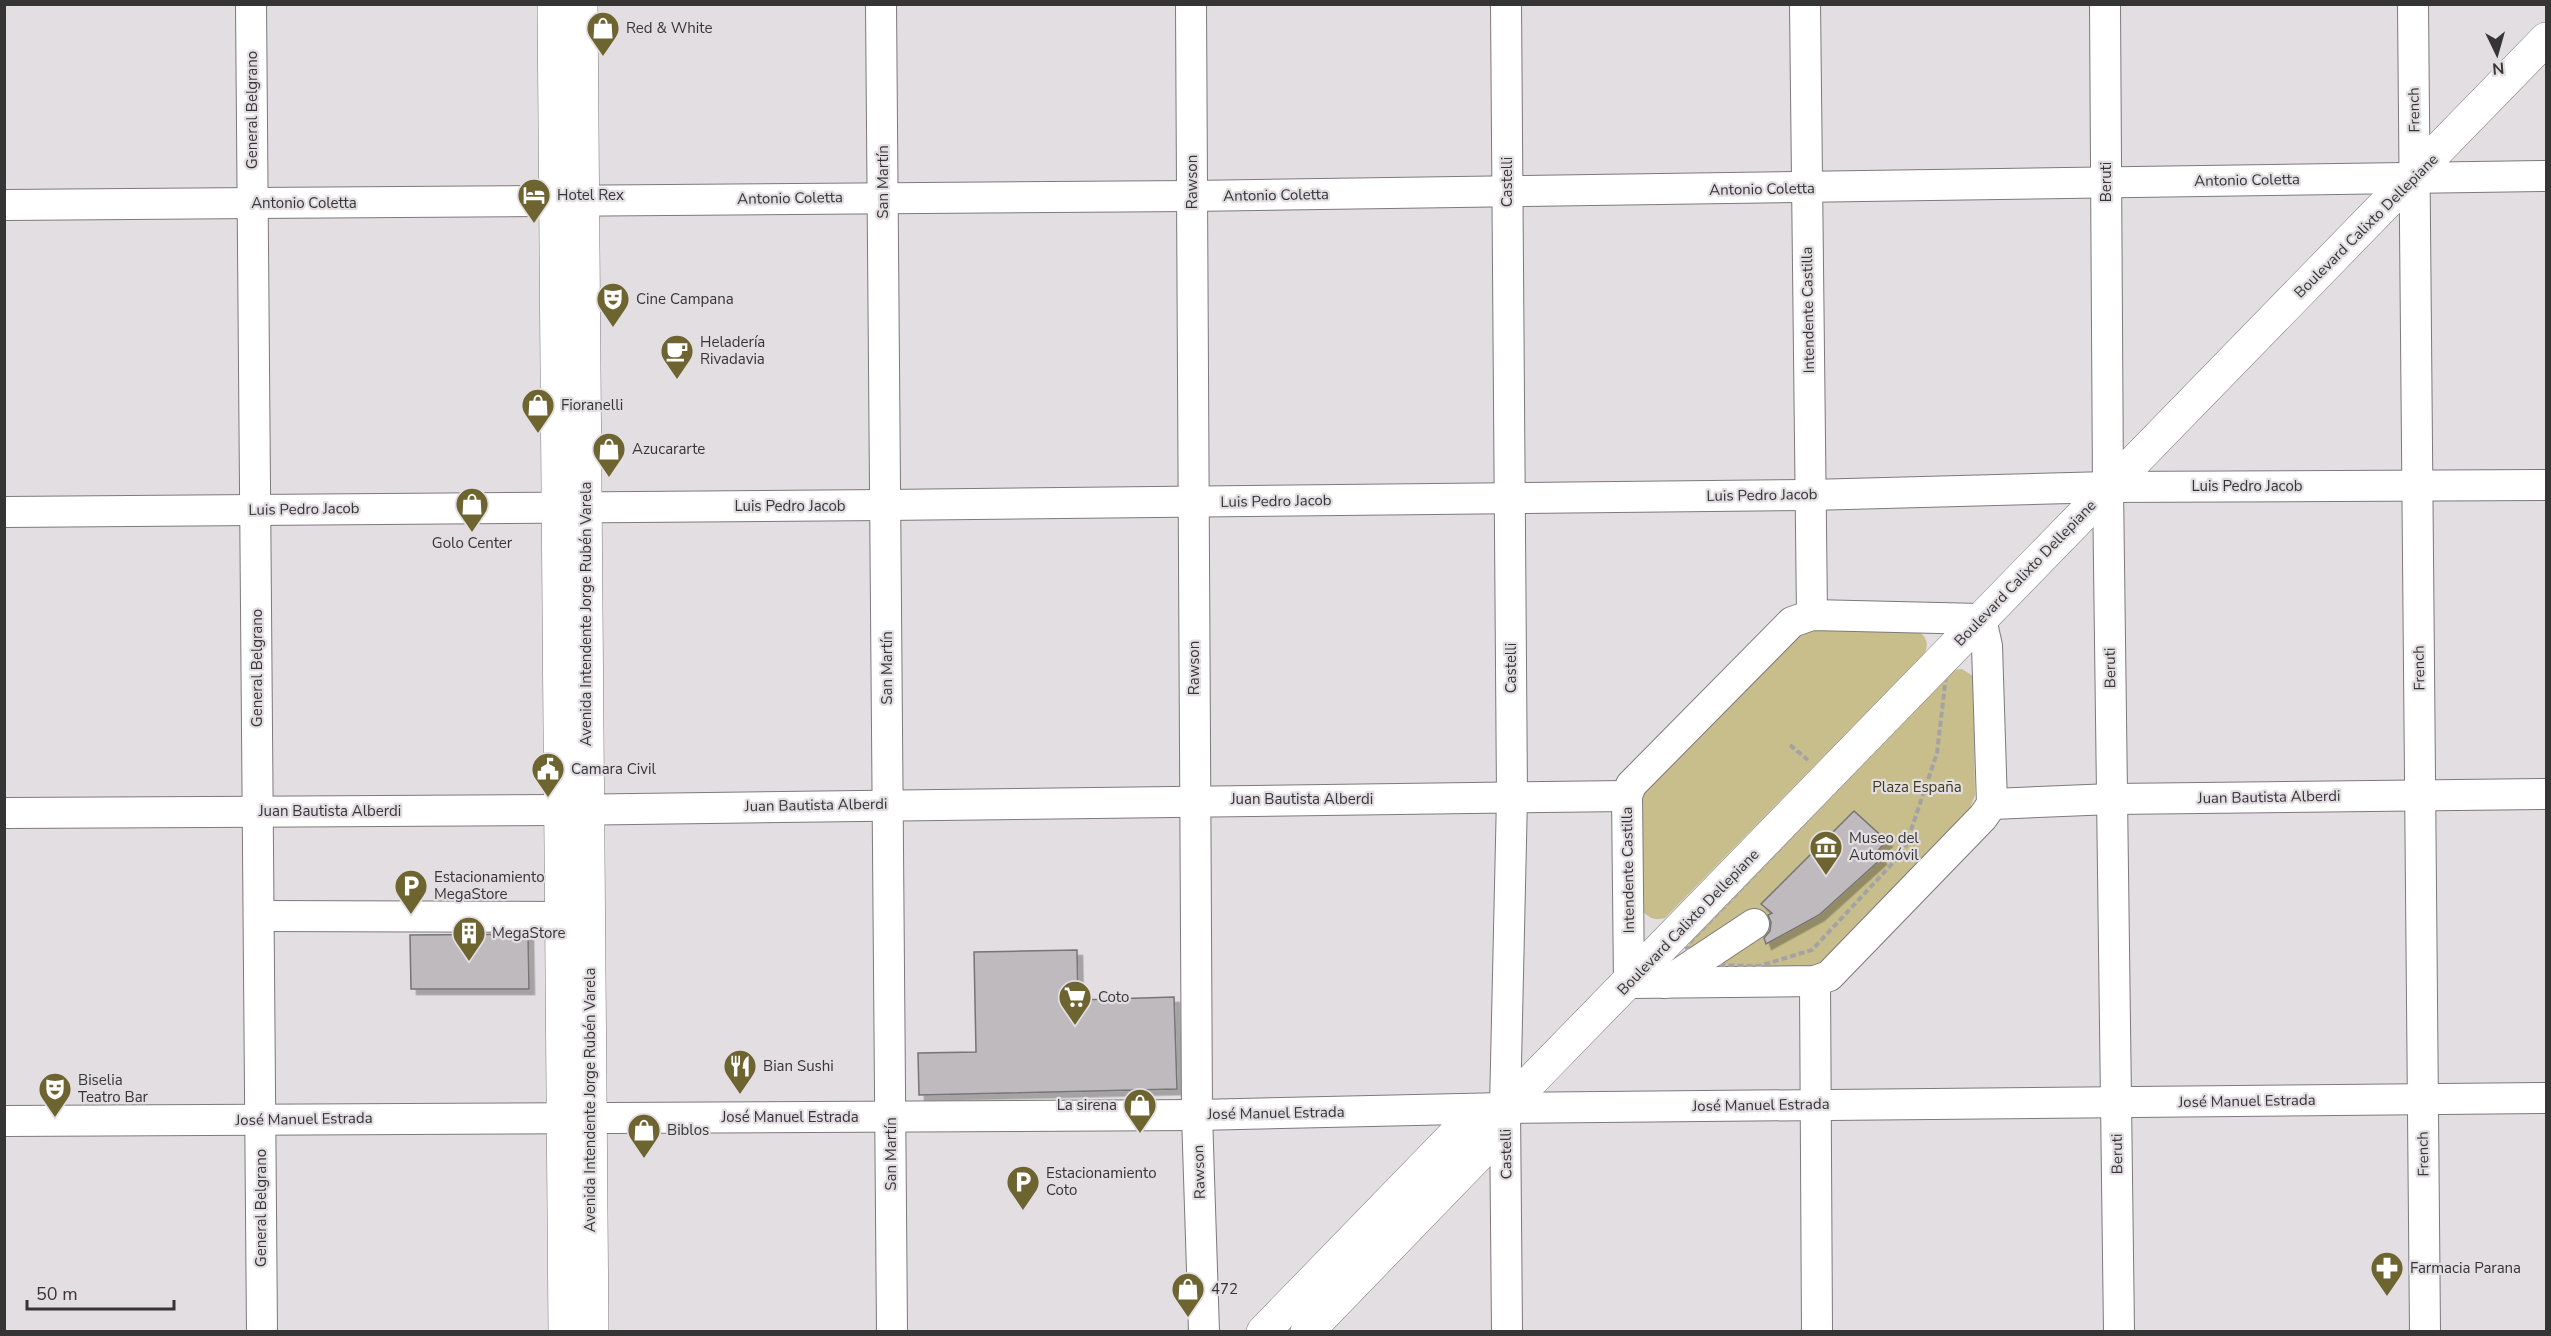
<svg xmlns="http://www.w3.org/2000/svg" width="2551" height="1336" viewBox="0 0 2551 1336" font-family="'Nunito Sans',sans-serif">
<style>
.green{fill:#c8be8b}
.building{fill:#bebabd;stroke:#777476;stroke-width:1.5;filter:url(#shadow)}
.lines{fill:none;stroke-linecap:round;stroke-linejoin:round}
.minor-casing{stroke:#7d797c;stroke-width:32}
.major-casing{stroke:#7d797c;stroke-width:34}
.path{stroke:#a5a2a5;stroke-width:4;stroke-dasharray:6 3;stroke-linecap:butt}
.minor{stroke:#fff;stroke-width:30}
.major{stroke:#fff;stroke-width:33}
.labels{text-anchor:middle;stroke-width:4.5;stroke-linejoin:round;paint-order:stroke}
.poi-label{font-size:15px;fill:#363536;stroke:#e2dee1;text-anchor:start}
.street-label{font-size:15px;fill:#363536;stroke:#e2dee1}
.park-label{font-size:15px;fill:#423c1a;stroke:#e2dee1}
</style>
<defs>
<filter id="shadow"><feDropShadow dx="5.5" dy="5.5" stdDeviation="0" flood-color="#0004"/></filter>
</defs>
<rect width="100%" height="100%" fill="#e2dee1"/>
<g class="green">
<path d="M1813,628L1917,630C1926,637 1929,642 1925,653L1665,918C1654,921 1650,918 1642,911V797L1648,785L1790,640Z"/>
<polygon points="1962,669 1973,676 1975,795 1967,816 1818,965 1808,967 1697,965 1691,959 1687,948 1690,942 1946,676 1953,670"/>
</g>
<g class="building">
<polygon points="1854,811 1887,841 1876,852 1881,859 1819,915 1766,944 1764,938 1770,931 1771,922 1768,915 1772,913 1761,904"/>
<polygon points="528,934 529,989 411,989 410,935"/>
<polygon points="1077,950 1078,1000 1174,997 1177,1089 919,1095 918,1053 976,1052 974,952"/>
</g>
<g class="lines">
<defs>
<g id="minor">
<polyline points="251,4 262,1332"/>
<polyline points="881,4 892,1332"/>
<polyline points="1191,4 1197,1115 1204,1332"/>
<polyline points="1506,4 1512,797 1505,1108 1507,1332"/>
<polyline points="1805,4 1812,615"/>
<polyline points="2105,4 2108,487 2119,1332"/>
<polyline points="2413,4 2425,1332"/>
<polyline points="4,205 1192,196 2546,176"/>
<polyline points="4,512 885,505 1810,495 2108,487 2546,485"/>
<polygon points="1812,615 1981,619 1987,646 1992,804 1983,817 1829,976 1815,981 1629,983 1627,796 1631,785 1792,622"/>
<polyline points="1992,804 2112,799 2546,794"/>
<polyline points="4,813 560,810 1627,796"/>
<polyline points="259,916 561,917"/>
<polyline points="1815,981 1817,1332"/>
<polyline points="1665,983 1754,924"/>
<polyline points="4,1121 1197,1115 1505,1108 2546,1098"/>
</g>
<g id="major">
<polyline points="554,4 565,1332"/>
<polyline points="581,4 592,1332"/>
<polyline points="1263,1332 1464,1125 1505,1108"/>
<polyline points="1307,1332 1487,1146 1505,1108 2546,39"/>
</g>
</defs>
<use href="#minor" class="minor-casing"/>
<use href="#major" class="major-casing"/>
<g class="path">
<polygon points="1946,676 1937,753 1904,851 1812,950 1759,966 1697,965 1691,959 1687,948 1690,942"/>
<polyline points="1790,745 1808,760"/>
</g>
<use href="#minor" class="minor"/>
<use href="#major" class="major"/>
</g>
<defs>
<symbol id="shop-pin" viewBox="-11 -11 22 30"><path d="M0 17L-7.5 6A9.5 9.5 0 1 1 7.5 6Z" fill="#6d6430" stroke="#e2dee1"/><path d="M-5-2.5h2.3a2.7 3.5 0 0 1 5.4 0H5L5.5 6h-11ZM-1.5-2.5h3a1.5 2.3 0 0 0-3 0Z" fill="#fff"/></symbol>
<symbol id="hotel-pin" viewBox="-11 -11 22 30"><path d="M0 17L-7.5 6A9.5 9.5 0 1 1 7.5 6Z" fill="#6d6430" stroke="#e2dee1"/><path d="M-6-4.5h1.5V1H6V5H4.5V3h-9V5H-6ZM-4 0a1.8 1.8 0 1 1 3.6 0ZM.5 0V-2.5h3Q6-2.5 6 0Z" fill="#fff"/></symbol>
<symbol id="theatre-pin" viewBox="-11 -11 22 30"><path d="M0 17L-7.5 6A9.5 9.5 0 1 1 7.5 6Z" fill="#6d6430" stroke="#e2dee1"/><path d="M-5-5.5Q0-4 5-5.5V0Q5 5 0 6Q-5 5-5 0ZM-3.3-2.5H-1v1.5H-3.3ZM1-2.5H3.3v1.5H1ZM-2.8 1Q0 5.5 2.8 1Z" fill="#fff"/></symbol>
<symbol id="cafe-pin" viewBox="-11 -11 22 30"><path d="M0 17L-7.5 6A9.5 9.5 0 1 1 7.5 6Z" fill="#6d6430" stroke="#e2dee1"/><path d="M-5.5-4.5H6V0H3Q3 3.5 0 3.5H-2.5Q-5.5 3.5-5.5 0ZM3-3.2v2h1.7v-2ZM-6 4.5H4V6H-6Z" fill="#fff"/></symbol>
<symbol id="civic-pin" viewBox="-11 -11 22 30"><path d="M0 17L-7.5 6A9.5 9.5 0 1 1 7.5 6Z" fill="#6d6430" stroke="#e2dee1"/><path d="M-.6-6.5H3V-4.5H.6V-3L4-1V1h2V6H-6V1h2V-1L-.6-3ZM-1.2 2.5V6h2.4V2.5Z" fill="#fff"/></symbol>
<symbol id="museum-pin" viewBox="-11 -11 22 30"><path d="M0 17L-7.5 6A9.5 9.5 0 1 1 7.5 6Z" fill="#6d6430" stroke="#e2dee1"/><path d="M0-6L6-3V-2H-6V-3ZM-5-1h2V3h-2ZM-1-1h2V3h-2ZM3-1h2V3H3ZM-6 4H6V6H-6Z" fill="#fff"/></symbol>
<symbol id="parking-pin" viewBox="-11 -11 22 30"><path d="M0 17L-7.5 6A9.5 9.5 0 1 1 7.5 6Z" fill="#6d6430" stroke="#e2dee1"/><path d="M-3.5-5.5H1a3.5 3.5 0 0 1 0 7H-1V5.5H-3.5ZM-1-3.4V-.6H.8a1.4 1.4 0 0 0 0-2.8Z" fill="#fff"/></symbol>
<symbol id="building-pin" viewBox="-11 -11 22 30"><path d="M0 17L-7.5 6A9.5 9.5 0 1 1 7.5 6Z" fill="#6d6430" stroke="#e2dee1"/><path d="M-4-6H4V6H1V3H-1V6H-4ZM-2.5-4.3h1.7v1.8h-1.7ZM.8-4.3h1.7v1.8H.8ZM-2.5-1h1.7V.8h-1.7ZM.8-1h1.7V.8H.8Z" fill="#fff"/></symbol>
<symbol id="supermarket-pin" viewBox="-11 -11 22 30"><path d="M0 17L-7.5 6A9.5 9.5 0 1 1 7.5 6Z" fill="#6d6430" stroke="#e2dee1"/><path d="M-6-5.5h2.5l.6 2H6L4.5 2H-2.5L-4.4-4H-6ZM-1.5 3.2a1.3 1.3 0 1 0 .1 0ZM3 3.2a1.3 1.3 0 1 0 .1 0Z" fill="#fff"/></symbol>
<symbol id="restaurant-pin" viewBox="-11 -11 22 30"><path d="M0 17L-7.5 6A9.5 9.5 0 1 1 7.5 6Z" fill="#6d6430" stroke="#e2dee1"/><path d="M-5-6h1v4h1v-4h1v4h1v-4h1v5L-1.5 .5V6h-2V.5L-5-1ZM5-6V6H3V1.5H1.5Q1.5-4 5-6Z" fill="#fff"/></symbol>
<symbol id="pharmacy-pin" viewBox="-11 -11 22 30"><path d="M0 17L-7.5 6A9.5 9.5 0 1 1 7.5 6Z" fill="#6d6430" stroke="#e2dee1"/><path d="M-2-6h4v4h4v4h-4v4h-4v-4h-4v-4h4Z" fill="#fff"/></symbol>
</defs>
<g fill-rule="evenodd">
<use href="#shop-pin" x="584" y="9" width="38" height="52"/>
<use href="#hotel-pin" x="515" y="176" width="38" height="52"/>
<use href="#theatre-pin" x="594" y="280" width="38" height="52"/>
<use href="#cafe-pin" x="658" y="332" width="38" height="52"/>
<use href="#shop-pin" x="519" y="386" width="38" height="52"/>
<use href="#shop-pin" x="590" y="430" width="38" height="52"/>
<use href="#shop-pin" x="453" y="485" width="38" height="52"/>
<use href="#civic-pin" x="529" y="750" width="38" height="52"/>
<use href="#museum-pin" x="1807" y="828" width="38" height="52"/>
<use href="#parking-pin" x="392" y="867" width="38" height="52"/>
<use href="#building-pin" x="450" y="914" width="38" height="52"/>
<use href="#supermarket-pin" x="1056" y="978" width="38" height="52"/>
<use href="#restaurant-pin" x="721" y="1047" width="38" height="52"/>
<use href="#theatre-pin" x="36" y="1070" width="38" height="52"/>
<use href="#shop-pin" x="1121" y="1086" width="38" height="52"/>
<use href="#shop-pin" x="625" y="1111" width="38" height="52"/>
<use href="#parking-pin" x="1004" y="1163" width="38" height="52"/>
<use href="#pharmacy-pin" x="2368" y="1249" width="38" height="52"/>
<use href="#shop-pin" x="1169" y="1270" width="38" height="52"/>
</g>
<g class="labels">
<g class="poi-label">
<text x="626" y="33">Red &amp; White</text>
<text x="557" y="200">Hotel Rex</text>
<text x="636" y="304">Cine Campana</text>
<text x="700" y="347">Heladería<tspan x="700" dy="17">Rivadavia</tspan></text>
<text x="561" y="410">Fioranelli</text>
<text x="632" y="454">Azucararte</text>
<text x="472" y="548" text-anchor="middle">Golo Center</text>
<text x="571" y="774">Camara Civil</text>
<text x="1849" y="843">Museo del<tspan x="1849" dy="17">Automóvil</tspan></text>
<text x="434" y="882">Estacionamiento<tspan x="434" dy="17">MegaStore</tspan></text>
<text x="492" y="938">MegaStore</text>
<text x="1098" y="1002">Coto</text>
<text x="763" y="1071">Bian Sushi</text>
<text x="78" y="1085">Biselia<tspan x="78" dy="17">Teatro Bar</tspan></text>
<text x="1117" y="1110" text-anchor="end">La sirena</text>
<text x="667" y="1135">Biblos</text>
<text x="1046" y="1178">Estacionamiento<tspan x="1046" dy="17">Coto</tspan></text>
<text x="2410" y="1273">Farmacia Parana</text>
<text x="1211" y="1294">472</text>
</g>
<g class="street-label">
<text transform="translate(252 110) rotate(-90)" y="5">General Belgrano</text>
<text transform="translate(2414 110) rotate(-91)" y="5">French</text>
<text transform="translate(2247 180) rotate(-1)" y="5">Antonio Coletta</text>
<text transform="translate(883 182) rotate(-90)" y="5">San Martín</text>
<text transform="translate(1192 182) rotate(-90)" y="5">Rawson</text>
<text transform="translate(1507 182) rotate(-90)" y="5">Castelli</text>
<text transform="translate(2106 182) rotate(-90)" y="5">Beruti</text>
<text transform="translate(1762 189) rotate(-1)" y="5">Antonio Coletta</text>
<text transform="translate(1276 195) rotate(-1)" y="5">Antonio Coletta</text>
<text transform="translate(790 198) rotate(-1)" y="5">Antonio Coletta</text>
<text x="304" y="208">Antonio Coletta</text>
<text transform="translate(2366 226) rotate(-45)" y="5">Boulevard Calixto Dellepiane</text>
<text transform="translate(1808 310) rotate(-91)" y="5">Intendente Castilla</text>
<text x="2247" y="491">Luis Pedro Jacob</text>
<text transform="translate(1762 495) rotate(-1)" y="5">Luis Pedro Jacob</text>
<text transform="translate(1276 501) rotate(-1)" y="5">Luis Pedro Jacob</text>
<text x="790" y="511">Luis Pedro Jacob</text>
<text transform="translate(304 509) rotate(-1)" y="5">Luis Pedro Jacob</text>
<text transform="translate(2025 573) rotate(-46)" y="5">Boulevard Calixto Dellepiane</text>
<text transform="translate(586 614) rotate(-90)" y="5">Avenida Intendente Jorge Rubén Varela</text>
<text transform="translate(257 668) rotate(-90)" y="5">General Belgrano</text>
<text transform="translate(887 668) rotate(-90)" y="5">San Martín</text>
<text transform="translate(1194 668) rotate(-90)" y="5">Rawson</text>
<text transform="translate(1511 668) rotate(-90)" y="5">Castelli</text>
<text transform="translate(2110 668) rotate(-91)" y="5">Beruti</text>
<text transform="translate(2419 668) rotate(-91)" y="5">French</text>
<text transform="translate(2269 797) rotate(-1)" y="5">Juan Bautista Alberdi</text>
<text x="1302" y="804">Juan Bautista Alberdi</text>
<text transform="translate(816 805) rotate(-1)" y="5">Juan Bautista Alberdi</text>
<text x="330" y="816">Juan Bautista Alberdi</text>
<text transform="translate(1628 870) rotate(-91)" y="5">Intendente Castilla</text>
<text transform="translate(1688 922) rotate(-46)" y="5">Boulevard Calixto Dellepiane</text>
<text transform="translate(590 1100) rotate(-90)" y="5">Avenida Intendente Jorge Rubén Varela</text>
<text transform="translate(2247 1101) rotate(-1)" y="5">José Manuel Estrada</text>
<text transform="translate(1761 1105) rotate(-1)" y="5">José Manuel Estrada</text>
<text transform="translate(1276 1113) rotate(-1)" y="5">José Manuel Estrada</text>
<text x="790" y="1122">José Manuel Estrada</text>
<text transform="translate(304 1119) rotate(-1)" y="5">José Manuel Estrada</text>
<text transform="translate(891 1154) rotate(-90)" y="5">San Martín</text>
<text transform="translate(1506 1154) rotate(-91)" y="5">Castelli</text>
<text transform="translate(2117 1154) rotate(-91)" y="5">Beruti</text>
<text transform="translate(2423 1154) rotate(-91)" y="5">French</text>
<text transform="translate(1199 1172) rotate(-92)" y="5">Rawson</text>
<text transform="translate(261 1208) rotate(-90)" y="5">General Belgrano</text>
</g>
<g class="park-label">
<text x="1917" y="792">Plaza España</text>
</g>
</g>
<rect width="2551" height="1336" fill="none" stroke="#363536" stroke-width="12"/>
<g transform="translate(2497 54) rotate(175)" stroke="#e2dee1" stroke-width="4.5" paint-order="stroke">
<path d="M0-4.5L10 22L0 15L-10 22Z" fill="#363536"/>
<text y="-9" font-size="16" font-weight="bold" text-anchor="middle" fill="#363536">N</text>
</g>
<path d="M27 1300v9h147v-9" fill="none" stroke="#363536" stroke-width="3"/>
<text x="36" y="1300" font-size="18" fill="#363536" stroke="#e2dee1" stroke-width="4.5" paint-order="stroke">50 m</text>
</svg>
